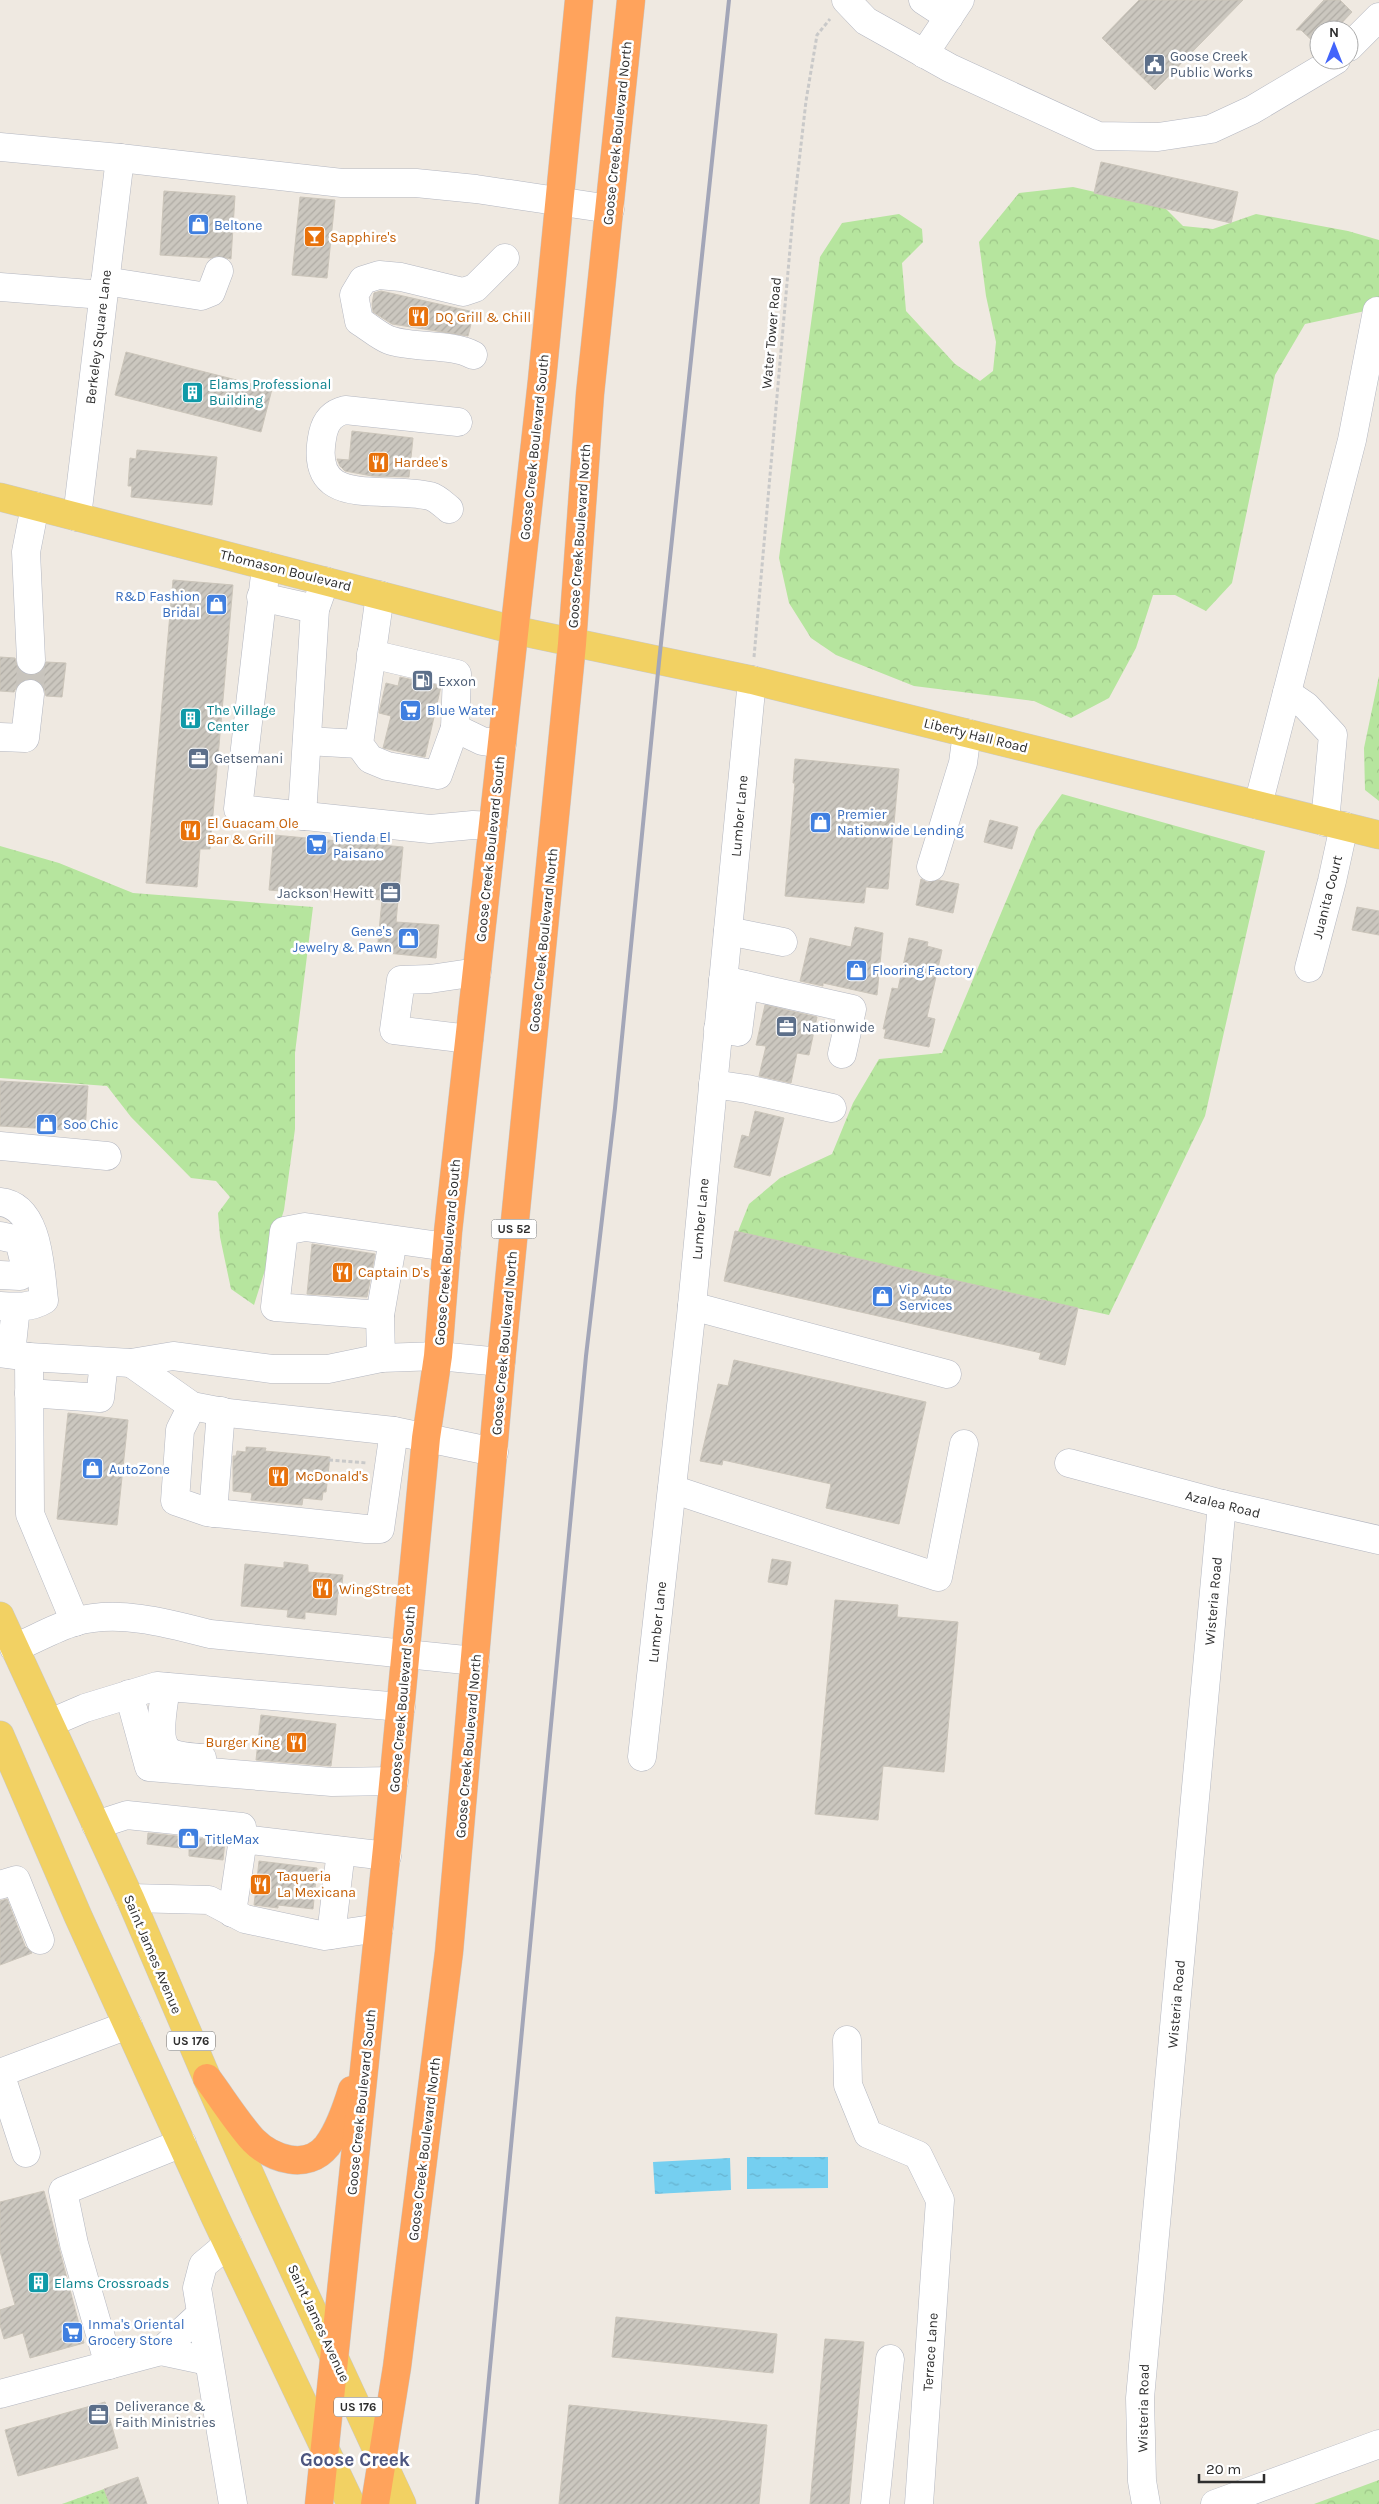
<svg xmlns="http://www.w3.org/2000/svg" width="1379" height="2504" viewBox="0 0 1379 2504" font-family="Karla,sans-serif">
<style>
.green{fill:url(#green-dots)}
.forest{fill:url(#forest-crowns)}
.water{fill:url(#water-ripples)}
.building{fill:url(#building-hatch);stroke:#cbc5ba}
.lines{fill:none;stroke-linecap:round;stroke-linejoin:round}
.minor-tunnel{stroke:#c8c4bd;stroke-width:28;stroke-dasharray:28 14;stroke-linecap:butt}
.minor-casing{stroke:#b4b7c1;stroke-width:29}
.major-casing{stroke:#c9c9c9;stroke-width:29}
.highway-casing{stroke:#c9c9c9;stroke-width:29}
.path{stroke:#c9c9c9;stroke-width:3;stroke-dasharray:4 2.5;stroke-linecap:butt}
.minor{stroke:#fff;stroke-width:28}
.major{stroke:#f2d163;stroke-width:28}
.highway{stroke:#ffa35c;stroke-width:28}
.rail{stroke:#a3a6b8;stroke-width:4}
.labels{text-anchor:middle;stroke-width:5;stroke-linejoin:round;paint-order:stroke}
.shield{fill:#fff;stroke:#6d6d6d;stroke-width:1}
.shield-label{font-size:12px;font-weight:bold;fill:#2e2e2e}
.service-label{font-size:14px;fill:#4e5e75;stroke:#fff;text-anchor:start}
.street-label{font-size:14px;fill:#2e2e2e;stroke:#fff}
.shop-label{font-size:14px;fill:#366cbe;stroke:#fff;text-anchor:start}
.food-label{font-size:14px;fill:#c56008;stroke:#fff;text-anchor:start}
.culture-label{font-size:14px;fill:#0d838f;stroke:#fff;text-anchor:start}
.district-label{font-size:19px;font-weight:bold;fill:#4d5680;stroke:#fff}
</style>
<defs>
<pattern id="green-dots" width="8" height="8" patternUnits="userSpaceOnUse" patternTransform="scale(1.25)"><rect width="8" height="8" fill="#b6e59e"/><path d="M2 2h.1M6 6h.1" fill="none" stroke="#9dc588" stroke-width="1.8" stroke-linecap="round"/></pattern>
<pattern id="forest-crowns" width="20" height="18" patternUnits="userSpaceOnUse" patternTransform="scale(1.25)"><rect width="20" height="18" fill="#b6e59e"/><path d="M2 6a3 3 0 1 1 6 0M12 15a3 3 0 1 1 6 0" fill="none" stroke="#9dc588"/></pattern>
<pattern id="water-ripples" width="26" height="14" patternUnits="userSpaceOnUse" patternTransform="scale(1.25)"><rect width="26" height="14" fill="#75cff0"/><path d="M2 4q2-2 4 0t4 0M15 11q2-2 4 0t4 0" fill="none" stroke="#66b2ce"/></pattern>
<pattern id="building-hatch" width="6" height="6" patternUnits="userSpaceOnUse" patternTransform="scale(1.25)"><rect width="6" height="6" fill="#cbc7bf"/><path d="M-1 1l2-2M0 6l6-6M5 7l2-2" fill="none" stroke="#afaba4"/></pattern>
</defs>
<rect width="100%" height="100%" fill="#efe9e1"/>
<polygon class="green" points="104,2489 110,2504 62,2504"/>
<g class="forest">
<polygon points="1073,187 1165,208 1183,226 1213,229 1256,214 1348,231 1379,240 1379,308 1305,324 1275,375 1232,583 1206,611 1175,595 1153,595 1136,648 1109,698 1071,718 1034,701 914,686 836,655 811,638 789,603 779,558 820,257 842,223 899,214 922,229 923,242 902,263 906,311 955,364 980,381 993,371 996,342 986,296 979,242 1019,193"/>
<polygon points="1379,676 1379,801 1365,790 1364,748"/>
<polygon points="1062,794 1265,851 1205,1116 1109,1315 737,1234 749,1204 780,1178 832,1154 853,1103 879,1059 942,1053 1036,830"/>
<polygon points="0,846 59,863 133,893 313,907 295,1053 295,1129 284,1210 254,1305 231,1289 220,1237 218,1213 230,1197 216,1181 191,1178 131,1117 107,1086 0,1078"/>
<polygon points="1379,2480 1379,2504 1314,2504"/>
</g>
<g class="water">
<polygon points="747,2157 828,2157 828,2188 747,2189"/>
<polygon points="730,2158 731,2190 655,2194 653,2162"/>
</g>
<g class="building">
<polygon points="1139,0 1243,0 1155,90 1102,38"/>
<polygon points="1324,0 1340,0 1352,12 1335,30 1319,30 1319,47 1301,30 1296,30"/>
<polygon points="1101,162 1238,192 1231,223 1094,193"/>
<polygon points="164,191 235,196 231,259 217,256 211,258 160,255"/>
<polygon points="300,197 335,200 327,278 292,275"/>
<polygon points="381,291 474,312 468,336 392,324 373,312 372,304 374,293"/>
<polygon points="126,352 272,389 261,432 115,395"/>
<polygon points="352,431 413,438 409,477 372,476 345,471 340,466 337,459 349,460"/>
<polygon points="137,450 217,457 212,505 131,497 132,486 128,486 130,458 136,459"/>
<polygon points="173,580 233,585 210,849 200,849 197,887 146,883"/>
<polygon points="0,657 15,658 18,669 24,674 31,676 40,673 46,662 66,663 62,697 46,696 44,688 40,682 31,678 24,680 18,684 14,692 0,691"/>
<polygon points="400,677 441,686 425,757 383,748 391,716 379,713 380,708 386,683 398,686"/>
<polygon points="795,759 899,769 888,889 866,887 864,903 785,896 795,783 793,783"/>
<polygon points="990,820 1018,827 1012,849 984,842"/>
<polygon points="274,835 403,847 396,922 439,925 436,958 377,952 382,900 269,890"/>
<polygon points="921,879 927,882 939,880 959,884 953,913 916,905"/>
<polygon points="1357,907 1379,911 1379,935 1352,930"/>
<polygon points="855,927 883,933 877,995 823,983 823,986 800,981 810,938 851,947"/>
<polygon points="909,938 928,942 927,946 942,950 927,1017 935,1019 929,1047 884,1038 886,1029 883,1029 892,988 898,989"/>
<polygon points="765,1005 817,1017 809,1055 797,1053 791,1083 759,1076 766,1046 756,1045"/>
<polygon points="0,1081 88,1086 85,1131 0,1126"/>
<polygon points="755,1111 784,1118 770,1176 734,1167 742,1135 749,1137"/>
<polygon points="735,1231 1078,1308 1065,1365 1039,1359 1041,1353 724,1281"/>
<polygon points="312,1244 375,1254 367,1297 307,1294"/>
<polygon points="734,1360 926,1402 899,1524 826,1508 831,1484 723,1460 722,1465 700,1461 718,1384 728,1386"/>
<polygon points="68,1413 128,1420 117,1525 57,1519"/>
<polygon points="246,1447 266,1448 265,1451 330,1457 326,1492 323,1492 322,1500 303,1498 302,1505 251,1500 252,1493 233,1491 233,1456 236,1456 237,1451 246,1452"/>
<polygon points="772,1559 791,1562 787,1585 768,1582"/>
<polygon points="284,1562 308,1565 308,1572 343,1575 341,1593 338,1593 336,1615 305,1612 305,1619 287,1617 288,1610 241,1606 245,1564 284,1568"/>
<polygon points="835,1600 898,1605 897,1617 958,1622 944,1772 883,1766 878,1820 815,1814"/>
<polygon points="261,1715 336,1724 331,1766 256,1760"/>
<polygon points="148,1833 225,1841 223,1860 189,1856 189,1849 147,1844"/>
<polygon points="259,1861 317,1868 313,1909 278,1905 278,1908 254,1905"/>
<polygon points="7,1899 25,1946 32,1953 0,1965 0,1901"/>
<polygon points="44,2191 84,2343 30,2358 23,2333 4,2339 0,2325 0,2310 15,2305 0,2251 0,2202"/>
<polygon points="616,2317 777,2334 773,2373 612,2357"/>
<polygon points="825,2339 864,2342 849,2504 810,2504"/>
<polygon points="105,2402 118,2448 18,2476 5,2430"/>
<polygon points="569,2405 767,2425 759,2504 559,2504"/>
<polygon points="138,2477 147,2504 110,2504 104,2489"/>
</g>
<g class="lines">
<polyline class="minor-tunnel" points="30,694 31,660"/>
<defs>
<g id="minor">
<polyline points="846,0 866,21 950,68 1098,136 1158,137 1211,129 1252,110 1336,60"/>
<polyline points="923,0 949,17"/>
<polyline points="1349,47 1379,17"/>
<polyline points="924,54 960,0"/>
<polyline points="0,147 120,158 342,183 416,183 476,189 610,209"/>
<polyline points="105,281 201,296 211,292 219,271"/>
<polyline points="0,287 103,295"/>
<path d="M473,355C451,343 415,349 389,340C379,336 369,327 359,321L354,295L363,280L379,275L401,277L463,292L475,288L505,258"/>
<path d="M449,509C443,504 437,498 430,496C382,484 306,512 323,433C326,420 333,413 345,410L458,422"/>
<polyline points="77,517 120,158"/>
<polyline points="266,566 238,809 430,829 473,825 493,826"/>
<polyline points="380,595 359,744 370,759 387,766 438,775 455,728 482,741 502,744"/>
<polyline points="261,597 315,609"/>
<polyline points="371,654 457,674 455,728"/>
<polyline points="31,660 26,552 35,506"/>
<polyline points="1287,693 1306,706 1333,735 1325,822"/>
<polyline points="0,737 25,738 30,694"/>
<polyline points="307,741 359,744"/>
<polyline points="1258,805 1352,440 1377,311"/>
<polyline points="302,816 315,609 325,581"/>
<polyline points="931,867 963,763 967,733"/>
<polyline points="728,931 783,942"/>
<polyline points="1309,968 1332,881 1344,826"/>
<polyline points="723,980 852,1009 842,1054"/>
<polyline points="718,1029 738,1032 744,985"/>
<polyline points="469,1039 394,1030 401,980 430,979 477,972"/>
<polyline points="713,1084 747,1089 832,1108"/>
<polyline points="0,1146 107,1156"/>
<path d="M0,1202C40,1206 40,1270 44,1300C31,1308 15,1307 0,1306"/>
<polyline points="0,1236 19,1240 25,1265 20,1276 0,1275"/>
<polyline points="692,1306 947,1374"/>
<polyline points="380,1315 275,1307 284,1231 305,1227 447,1247"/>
<polyline points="0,1353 29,1357 131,1363 173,1356 272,1369 328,1369 381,1358 438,1356 501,1362"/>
<polyline points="11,1354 16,1307"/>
<polyline points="29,1357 30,1514 75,1622"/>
<polyline points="381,1358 380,1315 393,1240"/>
<polyline points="131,1363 192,1406 228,1413 394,1431 494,1452"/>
<polyline points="29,1393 100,1398 104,1362"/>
<polyline points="192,1406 180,1430 175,1501 207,1512 366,1529 380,1529 394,1431"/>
<polyline points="1069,1463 1222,1504 1379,1540"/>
<polyline points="672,1489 938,1577 964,1444"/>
<polyline points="213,1513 221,1411"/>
<path d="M14,1648C34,1640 54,1628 74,1622C117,1609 168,1623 210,1634L475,1661"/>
<path d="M166,1687C164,1705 153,1747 174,1754C183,1757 193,1757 202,1758"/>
<polyline points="129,1694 149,1767 332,1782 394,1781"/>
<polyline points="50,1723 85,1708 157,1686 401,1707"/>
<polyline points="642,1757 691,1316 752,680"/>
<polyline points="96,1825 127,1815 242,1827 243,1839"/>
<polyline points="0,1885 16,1880 40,1940"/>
<polyline points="130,1898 209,1900 245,1919 325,1936 379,1928"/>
<polyline points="232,1913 243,1839 387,1856"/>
<polyline points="331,1935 341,1851"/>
<polyline points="847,2040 848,2085 868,2134 918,2155 940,2200 919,2504"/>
<polyline points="26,2153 0,2073 128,2025"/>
<polyline points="228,2244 203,2265 197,2288 233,2504"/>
<polyline points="200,2315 161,2351 208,2361"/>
<polyline points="109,2365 74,2244 63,2191 182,2143"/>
<polyline points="0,2394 161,2351"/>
<polyline points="875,2504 890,2359"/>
<polyline points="1146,2504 1142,2481 1140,2398 1222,1504"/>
<polyline points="1215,2504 1379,2444"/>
</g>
<g id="major">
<polyline points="0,497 514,630 752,680 1379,835"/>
<polyline points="0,1616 130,1898 207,2078 265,2208 402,2504"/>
<polyline points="0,1735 78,1916 215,2217 351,2504"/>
</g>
<g id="highway">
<path d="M207,2078C222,2098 236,2121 253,2140C272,2159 307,2171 327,2146C339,2130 346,2109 352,2090"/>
<polyline points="319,2504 387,1848 426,1438 438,1356 448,1232 542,380 579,0"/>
<polyline points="375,2504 397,2367 449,1952 501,1362 572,644 590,394 631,0"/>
</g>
</defs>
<use href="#minor" class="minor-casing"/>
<use href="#major" class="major-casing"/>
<use href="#highway" class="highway-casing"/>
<g class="path">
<polyline points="754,657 793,215 806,101 817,35 830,19"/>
<polyline points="329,1460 367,1463"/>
</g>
<use href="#minor" class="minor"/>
<use href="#major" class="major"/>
<use href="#highway" class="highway"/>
<polyline class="rail" points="477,2504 586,1356 615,1108 659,662 729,0"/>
</g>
<defs>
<symbol id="civic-square" viewBox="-11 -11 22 22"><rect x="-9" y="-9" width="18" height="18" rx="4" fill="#5c6f8a" stroke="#fff"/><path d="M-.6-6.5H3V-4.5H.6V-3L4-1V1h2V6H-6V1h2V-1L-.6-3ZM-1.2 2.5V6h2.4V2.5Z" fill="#fff"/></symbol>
<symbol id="shop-square" viewBox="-11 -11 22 22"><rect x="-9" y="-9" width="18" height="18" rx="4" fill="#3f7fe0" stroke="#fff"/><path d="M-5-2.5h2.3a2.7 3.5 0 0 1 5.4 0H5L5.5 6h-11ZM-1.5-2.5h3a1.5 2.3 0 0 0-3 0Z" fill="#fff"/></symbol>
<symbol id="bar-square" viewBox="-11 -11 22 22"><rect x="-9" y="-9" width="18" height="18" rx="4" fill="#e8710a" stroke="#fff"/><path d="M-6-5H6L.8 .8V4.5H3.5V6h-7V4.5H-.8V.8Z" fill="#fff"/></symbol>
<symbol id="restaurant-square" viewBox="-11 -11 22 22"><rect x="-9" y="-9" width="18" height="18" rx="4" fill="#e8710a" stroke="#fff"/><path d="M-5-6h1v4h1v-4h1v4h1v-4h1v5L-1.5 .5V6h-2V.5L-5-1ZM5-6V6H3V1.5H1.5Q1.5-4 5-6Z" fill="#fff"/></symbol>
<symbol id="building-square" viewBox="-11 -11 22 22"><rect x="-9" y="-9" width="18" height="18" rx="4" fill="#0f9aa8" stroke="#fff"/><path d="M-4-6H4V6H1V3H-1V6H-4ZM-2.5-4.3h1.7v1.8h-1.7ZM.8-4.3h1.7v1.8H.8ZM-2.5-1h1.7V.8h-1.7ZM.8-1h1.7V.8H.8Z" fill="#fff"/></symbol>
<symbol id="fuel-square" viewBox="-11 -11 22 22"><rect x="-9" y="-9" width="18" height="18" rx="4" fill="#5c6f8a" stroke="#fff"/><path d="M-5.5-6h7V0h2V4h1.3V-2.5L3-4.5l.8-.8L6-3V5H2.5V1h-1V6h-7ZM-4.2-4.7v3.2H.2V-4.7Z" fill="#fff"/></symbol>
<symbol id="supermarket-square" viewBox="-11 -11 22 22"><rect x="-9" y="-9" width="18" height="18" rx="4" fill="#3f7fe0" stroke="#fff"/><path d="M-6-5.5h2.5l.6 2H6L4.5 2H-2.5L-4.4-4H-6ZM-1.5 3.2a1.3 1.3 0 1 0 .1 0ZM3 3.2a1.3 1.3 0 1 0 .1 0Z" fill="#fff"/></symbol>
<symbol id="office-square" viewBox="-11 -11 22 22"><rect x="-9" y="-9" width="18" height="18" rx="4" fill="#5c6f8a" stroke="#fff"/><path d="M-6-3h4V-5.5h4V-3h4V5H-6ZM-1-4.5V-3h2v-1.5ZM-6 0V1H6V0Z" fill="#fff"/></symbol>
</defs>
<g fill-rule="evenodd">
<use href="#civic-square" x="1142" y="52" width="25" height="25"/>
<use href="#shop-square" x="186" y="212" width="25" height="25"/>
<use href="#bar-square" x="302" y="224" width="25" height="25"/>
<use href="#restaurant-square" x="406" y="304" width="25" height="25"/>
<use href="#building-square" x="180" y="380" width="25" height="25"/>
<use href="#restaurant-square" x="366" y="450" width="25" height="25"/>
<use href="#shop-square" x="204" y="592" width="25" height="25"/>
<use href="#fuel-square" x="410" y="668" width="25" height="25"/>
<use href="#supermarket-square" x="398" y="698" width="25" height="25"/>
<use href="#building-square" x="178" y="706" width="25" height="25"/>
<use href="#office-square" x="186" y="746" width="25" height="25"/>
<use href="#shop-square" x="808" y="810" width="25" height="25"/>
<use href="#restaurant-square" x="178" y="818" width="25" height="25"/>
<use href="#supermarket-square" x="304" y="832" width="25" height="25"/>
<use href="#office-square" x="378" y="880" width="25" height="25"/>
<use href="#shop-square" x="396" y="926" width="25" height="25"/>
<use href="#shop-square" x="844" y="958" width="25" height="25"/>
<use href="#office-square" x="774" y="1014" width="25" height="25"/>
<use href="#shop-square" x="34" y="1112" width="25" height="25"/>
<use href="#restaurant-square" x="330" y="1260" width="25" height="25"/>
<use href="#shop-square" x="870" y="1284" width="25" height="25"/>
<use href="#shop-square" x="80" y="1456" width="25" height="25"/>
<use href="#restaurant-square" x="266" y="1464" width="25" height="25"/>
<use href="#restaurant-square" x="310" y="1576" width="25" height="25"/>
<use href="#restaurant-square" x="284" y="1730" width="25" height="25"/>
<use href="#shop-square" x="176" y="1826" width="25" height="25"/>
<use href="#restaurant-square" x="248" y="1872" width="25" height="25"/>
<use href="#building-square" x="26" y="2270" width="25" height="25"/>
<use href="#supermarket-square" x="60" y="2320" width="25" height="25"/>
<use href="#office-square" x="86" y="2402" width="25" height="25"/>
</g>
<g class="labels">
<g class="shield">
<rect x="491.5" y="1219.5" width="45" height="19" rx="4"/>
<rect x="167" y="2031.5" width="48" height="19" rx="4"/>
<rect x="334" y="2397.5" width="48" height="19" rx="4"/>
</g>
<g class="shield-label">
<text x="514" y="1233">US 52</text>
<text x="191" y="2045">US 176</text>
<text x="358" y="2411">US 176</text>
</g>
<g class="service-label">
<text x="1170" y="61">Goose Creek<tspan x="1170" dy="16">Public Works</tspan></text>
<text x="438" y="686">Exxon</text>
<text x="214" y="763">Getsemani</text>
<text x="374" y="898" text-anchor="end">Jackson Hewitt</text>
<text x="802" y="1032">Nationwide</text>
<text x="115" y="2411">Deliverance &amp;<tspan x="115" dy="16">Faith Ministries</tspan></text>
</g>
<g class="street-label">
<text transform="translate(617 133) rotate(-84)" y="5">Goose Creek Boulevard North</text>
<text transform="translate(771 333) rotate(-85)" y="5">Water Tower Road</text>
<text transform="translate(98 337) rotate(-83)" y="5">Berkeley Square Lane</text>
<text transform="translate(534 447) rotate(-84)" y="5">Goose Creek Boulevard South</text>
<text transform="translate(579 536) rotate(-86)" y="5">Goose Creek Boulevard North</text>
<text transform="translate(286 570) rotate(14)" y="5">Thomason Boulevard</text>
<text transform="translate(976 735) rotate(14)" y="5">Liberty Hall Road</text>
<text transform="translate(739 816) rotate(-85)" y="5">Lumber Lane</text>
<text transform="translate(490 849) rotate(-84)" y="5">Goose Creek Boulevard South</text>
<text transform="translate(1327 897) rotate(-76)" y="5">Juanita Court</text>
<text transform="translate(543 940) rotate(-84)" y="5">Goose Creek Boulevard North</text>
<text transform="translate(700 1219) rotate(-85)" y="5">Lumber Lane</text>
<text transform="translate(447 1252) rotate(-85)" y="5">Goose Creek Boulevard South</text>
<text transform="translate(504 1343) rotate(-85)" y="5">Goose Creek Boulevard North</text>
<text transform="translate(1223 1504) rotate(14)" y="5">Azalea Road</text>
<text transform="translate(1213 1601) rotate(-85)" y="5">Wisteria Road</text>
<text transform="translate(657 1622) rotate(-84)" y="5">Lumber Lane</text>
<text transform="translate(402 1699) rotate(-85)" y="5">Goose Creek Boulevard South</text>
<text transform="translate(468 1746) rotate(-85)" y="5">Goose Creek Boulevard North</text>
<text transform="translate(153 1954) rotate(67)" y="5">Saint James Avenue</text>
<text transform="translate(1176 2004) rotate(-85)" y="5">Wisteria Road</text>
<text transform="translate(361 2102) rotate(-84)" y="5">Goose Creek Boulevard South</text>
<text transform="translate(424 2149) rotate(-83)" y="5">Goose Creek Boulevard North</text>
<text transform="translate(319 2323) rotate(65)" y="5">Saint James Avenue</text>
<text transform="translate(930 2352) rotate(-86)" y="5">Terrace Lane</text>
<text transform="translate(1143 2408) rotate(-89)" y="5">Wisteria Road</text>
</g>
<g class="shop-label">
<text x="214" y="230">Beltone</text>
<text x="200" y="601" text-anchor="end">R&amp;D Fashion<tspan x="200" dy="16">Bridal</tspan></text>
<text x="427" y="715">Blue Water</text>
<text x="837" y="819">Premier<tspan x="837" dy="16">Nationwide Lending</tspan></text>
<text x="333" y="842">Tienda El<tspan x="333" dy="16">Paisano</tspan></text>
<text x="392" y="936" text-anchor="end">Gene's<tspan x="392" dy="16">Jewelry &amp; Pawn</tspan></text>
<text x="872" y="975">Flooring Factory</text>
<text x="63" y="1129">Soo Chic</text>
<text x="899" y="1294">Vip Auto<tspan x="899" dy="16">Services</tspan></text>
<text x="109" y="1474">AutoZone</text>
<text x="205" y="1844">TitleMax</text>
<text x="88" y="2329">Inma's Oriental<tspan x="88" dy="16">Grocery Store</tspan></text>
</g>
<g class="food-label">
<text x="330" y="242">Sapphire's</text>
<text x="435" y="322">DQ Grill &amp; Chill</text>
<text x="394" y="467">Hardee's</text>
<text x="207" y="828">El Guacam Ole<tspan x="207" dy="16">Bar &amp; Grill</tspan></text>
<text x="358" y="1277">Captain D's</text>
<text x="295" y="1481">McDonald's</text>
<text x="339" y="1594">WingStreet</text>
<text x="280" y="1747" text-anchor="end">Burger King</text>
<text x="277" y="1881">Taqueria<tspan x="277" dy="16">La Mexicana</tspan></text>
</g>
<g class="culture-label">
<text x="209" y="389">Elams Professional<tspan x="209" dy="16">Building</tspan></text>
<text x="207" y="715">The Village<tspan x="207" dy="16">Center</tspan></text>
<text x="54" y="2288">Elams Crossroads</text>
</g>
<g class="district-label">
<text x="355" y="2466">Goose Creek</text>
</g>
</g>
<g transform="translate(1334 45)"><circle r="24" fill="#ffffff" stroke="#ababab"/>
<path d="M0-4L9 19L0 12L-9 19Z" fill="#4264fb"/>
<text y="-8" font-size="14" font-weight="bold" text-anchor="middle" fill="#2e2e2e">N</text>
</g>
<path d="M1199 2474v8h65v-8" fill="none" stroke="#2e2e2e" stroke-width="2.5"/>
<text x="1206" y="2474" font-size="15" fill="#2e2e2e" stroke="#ffffff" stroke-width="4" paint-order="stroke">20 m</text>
</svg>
